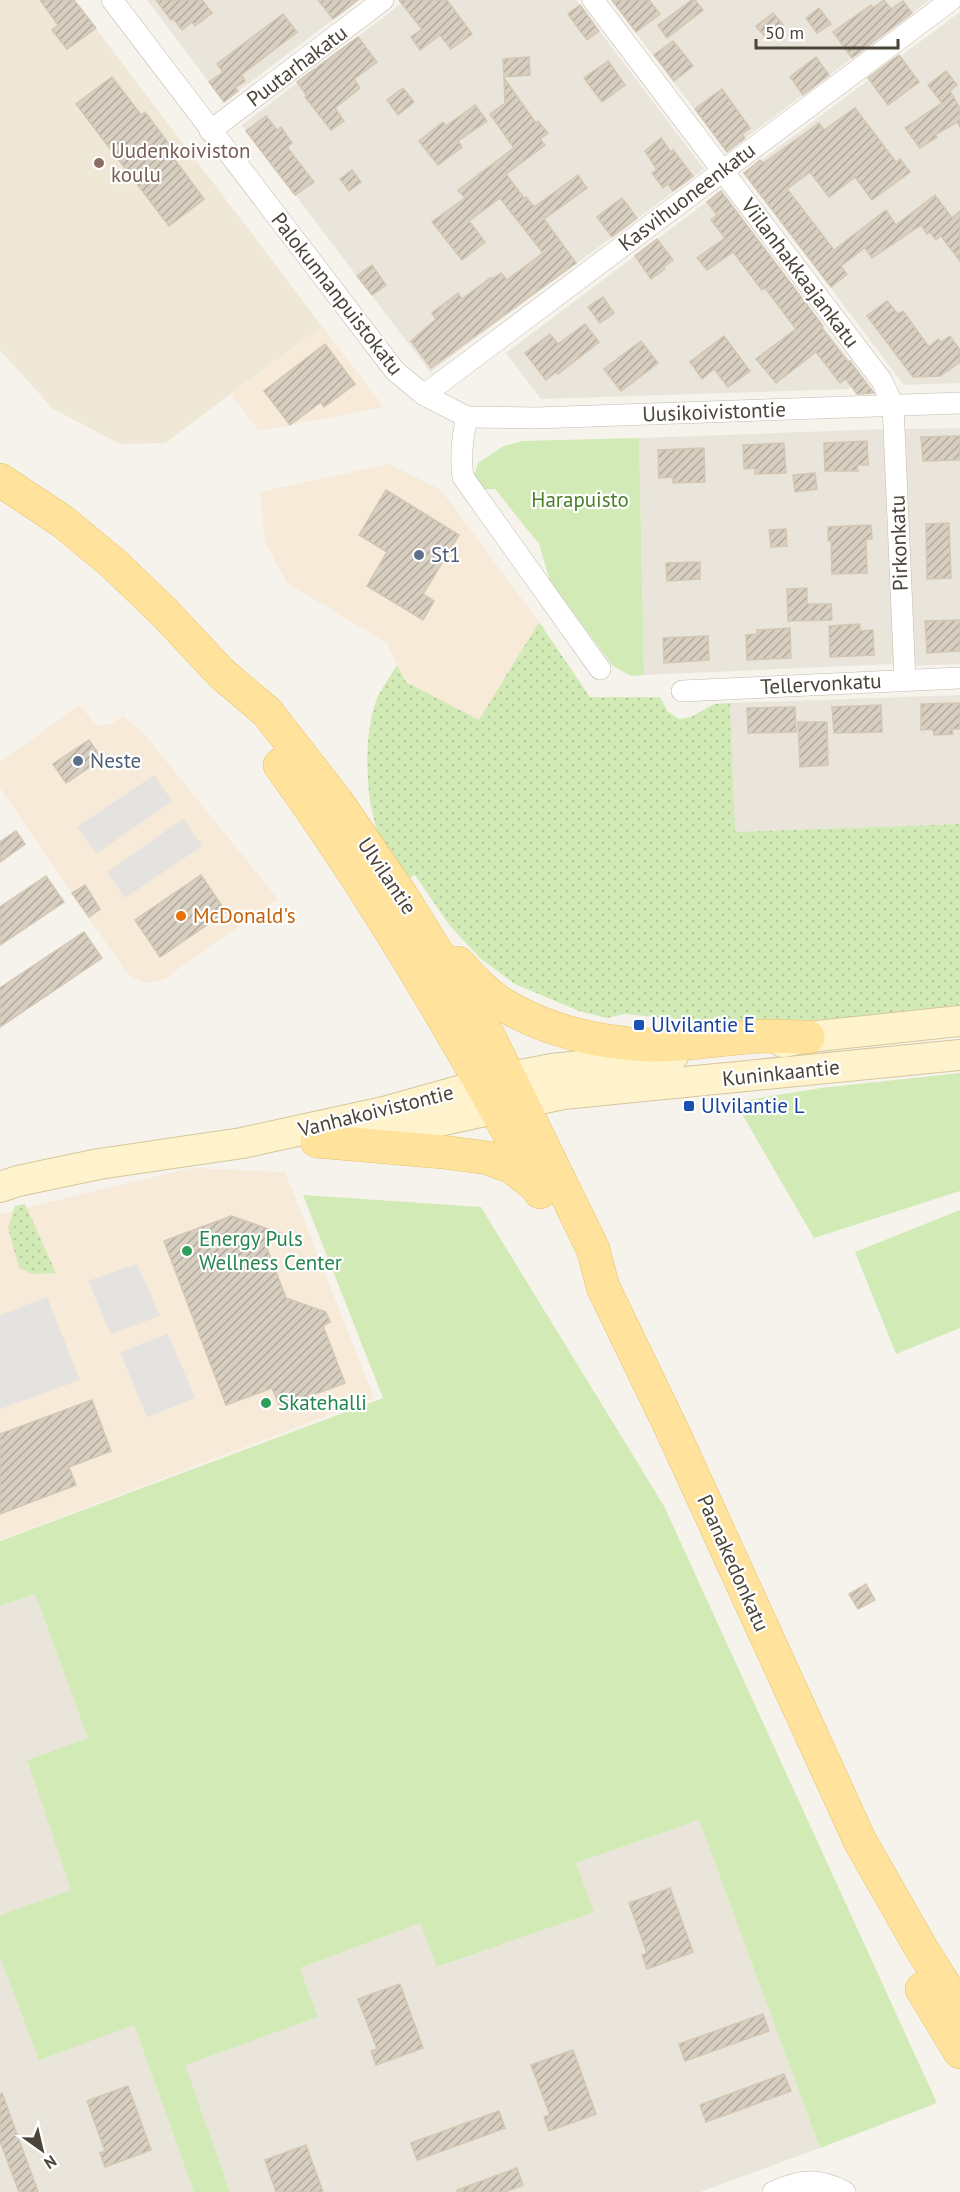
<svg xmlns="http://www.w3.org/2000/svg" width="960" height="2192" viewBox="0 0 960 2192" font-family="'PT Sans',sans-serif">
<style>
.residential{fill:#eae5da}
.commercial{fill:#f7ead8}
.education{fill:#efe8d6}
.grass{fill:url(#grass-dots)}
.green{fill:#d2eab5}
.parking{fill:#e5e3e0}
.building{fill:url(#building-hatch);stroke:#d3c7b4;stroke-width:1.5}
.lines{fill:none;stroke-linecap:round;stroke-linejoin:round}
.street-casing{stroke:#c2bbae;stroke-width:22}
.secondary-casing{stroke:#d6c79b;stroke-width:32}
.primary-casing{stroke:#e6c16a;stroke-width:34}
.street{stroke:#fff;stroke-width:21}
.secondary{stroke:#fff3cd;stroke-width:30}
.primary{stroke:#ffe39c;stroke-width:33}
.education-dot{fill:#8d6e63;stroke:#fff;stroke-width:2}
.service-dot{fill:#5c6f8a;stroke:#fff;stroke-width:2}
.food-dot{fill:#e8710a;stroke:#fff;stroke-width:2}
.transit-dot{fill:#1a4fb4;stroke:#fff;stroke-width:2}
.leisure-dot{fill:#2e9e5b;stroke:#fff;stroke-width:2}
.labels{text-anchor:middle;stroke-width:4.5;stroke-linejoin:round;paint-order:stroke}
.street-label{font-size:21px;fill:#4b4439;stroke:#fff}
.education-label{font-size:21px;fill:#785e54;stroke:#fff;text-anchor:start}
.park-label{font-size:21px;fill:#4a7f2a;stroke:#fff}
.service-label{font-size:21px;fill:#4e5e75;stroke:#fff;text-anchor:start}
.food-label{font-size:21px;fill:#c56008;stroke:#fff;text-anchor:start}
.transit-label{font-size:21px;fill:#164399;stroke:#fff;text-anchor:start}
.leisure-label{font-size:21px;fill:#27864d;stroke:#fff;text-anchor:start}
</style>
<defs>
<pattern id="grass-dots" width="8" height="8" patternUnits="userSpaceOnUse" patternTransform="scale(1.5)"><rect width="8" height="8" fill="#d2eab5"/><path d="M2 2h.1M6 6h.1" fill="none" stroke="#b6ca9c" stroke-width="1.8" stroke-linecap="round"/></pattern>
<pattern id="building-hatch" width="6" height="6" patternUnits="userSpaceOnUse" patternTransform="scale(1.5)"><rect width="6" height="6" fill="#d8cfc1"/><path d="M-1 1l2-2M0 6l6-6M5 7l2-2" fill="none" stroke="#b1aa9e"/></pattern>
</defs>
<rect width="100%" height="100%" fill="#f6f3ec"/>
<g class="residential">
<polygon points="147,0 359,0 224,102"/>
<polygon points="406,0 576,0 704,169 430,372 242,125"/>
<polygon points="611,0 929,0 727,152"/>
<polygon points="960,12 960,383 904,385 744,173"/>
<polygon points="721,191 862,377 851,386 850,389 541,399 506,353"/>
<polygon points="960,428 960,664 912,666 905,429"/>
<polygon points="886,429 894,664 644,675 639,438"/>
<polygon points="960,695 960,824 735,832 730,703"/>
<polygon points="35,1594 88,1738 27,1760 72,1890 0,1915 0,1606"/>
<polygon points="699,1820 820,2148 700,2192 230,2192 184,2065 318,2017 300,1968 420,1923 438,1967 593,1912 576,1863"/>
<polygon points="0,1957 134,2025 194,2192 0,2192"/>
</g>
<g class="commercial">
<polygon points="322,326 384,407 259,431 231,395"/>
<polygon points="389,464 441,490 539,622 479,721 405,681 387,643 287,583 265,542 260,492"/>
<polygon points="80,705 96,726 111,724 123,716 145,735 278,899 164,979 146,983 128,975 0,788 0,762"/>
<polygon points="191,1168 285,1172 374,1398 0,1540 0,1214"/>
</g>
<polygon class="education" points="0,0 74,0 322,326 165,443 120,444 53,409 0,350"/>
<g class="grass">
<path d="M539,622L590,697H660L668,712L679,719L691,717L714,704L730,703L735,832L960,824V1008L723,1033L689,1030L677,1019L624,1014L607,1018L579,1011L515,984L481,959L450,926L415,875L408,879C400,868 391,857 384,845C364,812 362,732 378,696C384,685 391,675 397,665L406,682L479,720Z"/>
<polygon points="25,1204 56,1273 31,1274 19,1267 8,1228 15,1206"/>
</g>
<g class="green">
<polygon points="639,438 644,675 631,676 613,666 550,581 539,544 495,489 480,490 474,476 478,463 504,446 522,441"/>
<polygon points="960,1073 960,1191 814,1238 735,1102 821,1088"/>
<polygon points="303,1195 481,1207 664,1506 937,2103 820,2148 699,1820 576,1863 594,1912 437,1967 420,1923 300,1968 318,2017 185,2065 230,2192 194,2192 134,2025 39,2060 0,1957 0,1915 71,1890 27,1760 88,1738 35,1594 0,1606 0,1541 383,1398"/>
<polygon points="960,1210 960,1328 896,1354 855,1252"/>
</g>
<g class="parking">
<polygon points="154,775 172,801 96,854 77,827"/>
<polygon points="183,819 202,846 125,898 107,872"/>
<polygon points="137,1264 160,1316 111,1334 88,1281"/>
<polygon points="47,1297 80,1380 0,1409 0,1315"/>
<polygon points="168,1334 195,1398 147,1417 120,1352"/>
</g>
<g class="building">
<polygon points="40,0 74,0 96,28 67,49 52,30 58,25"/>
<polygon points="156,0 202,0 212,13 195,26 192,22 182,30 173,18 171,20"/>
<polygon points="318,0 358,0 333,19"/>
<polygon points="399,0 447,0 472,34 451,49 440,35 420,50 411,37 422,29"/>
<polygon points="612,0 649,0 660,14 636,32"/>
<polygon points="692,0 695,0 703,10 667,38 658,25"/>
<polygon points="884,0 891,9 903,1 912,13 852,58 833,32 871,5 873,8"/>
<polygon points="580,5 599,31 587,40 568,14"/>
<polygon points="819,8 831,24 817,33 806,18"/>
<polygon points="773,13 783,25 766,38 756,26"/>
<polygon points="283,14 297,32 241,75 245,81 235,88 238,91 224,102 209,82 223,72 217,64"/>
<polygon points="358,37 377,62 354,79 360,88 335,108 344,121 331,130 305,97 307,96 297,82"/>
<polygon points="673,41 693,66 674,81 654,55"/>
<polygon points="899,55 919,82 888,105 868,78"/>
<polygon points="529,57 530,75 504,77 503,59"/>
<polygon points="816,57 829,75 803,95 790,77"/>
<polygon points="608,61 625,85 602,102 584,78"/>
<polygon points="946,71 957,85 950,91 960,108 960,127 957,122 935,135 937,137 920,148 905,128 942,103 928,85"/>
<polygon points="112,77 141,115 145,112 179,157 175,160 204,199 169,226 76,104"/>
<polygon points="504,78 536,123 538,121 548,133 540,139 545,145 506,174 524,198 526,197 534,207 578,175 587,188 544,219 576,263 431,368 411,341 436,319 432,313 458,293 462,299 490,278 494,278 501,273 507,280 543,253 500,198 469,221 485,242 462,260 432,222 465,198 458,190 514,148 490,114 505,103"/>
<polygon points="403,88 414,102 398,115 387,100"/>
<polygon points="722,89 750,128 742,134 745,138 727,152 695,109"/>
<polygon points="475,105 487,121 458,141 462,147 438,165 419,141 443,122 446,126"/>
<polygon points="855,108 896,162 900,159 910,172 872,200 855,177 829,197 810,172 787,189 834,250 886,210 896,225 935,195 952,218 960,211 960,261 941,236 936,240 930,232 927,234 921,225 872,258 865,248 868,245 841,266 847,274 831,287 744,173 760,160 763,163 768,160 819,123 824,130"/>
<polygon points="266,116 277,130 281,127 292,143 287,147 314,182 295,195 246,131"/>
<polygon points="661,138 671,152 673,150 693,176 673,191 668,184 663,188 652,173 657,170 645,151"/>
<polygon points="352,170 361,182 349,191 340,179"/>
<polygon points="721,191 823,326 821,327 848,362 850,361 874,393 857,394 846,379 840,383 816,352 776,383 756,359 796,329 765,288 762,290 733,252 707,270 697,258 725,238 711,220 717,215 707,202"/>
<polygon points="622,198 637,218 612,237 597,217"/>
<polygon points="657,239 673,260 663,267 665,269 651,279 635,256"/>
<polygon points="372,265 386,285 372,295 357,276"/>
<polygon points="603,297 614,313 600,323 588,307"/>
<polygon points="887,301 898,314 903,311 929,347 938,339 941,342 950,336 960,350 960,362 940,376 913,377 867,316"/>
<polygon points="585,324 599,342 558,374 556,372 546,380 525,353 550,334 558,344"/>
<polygon points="724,336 750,371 728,387 714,369 702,379 690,362"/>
<polygon points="641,341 658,363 621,391 604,369"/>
<polygon points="325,344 355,384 324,407 321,402 290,425 264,391"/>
<polygon points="960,436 960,460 923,461 921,437"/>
<polygon points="867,441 868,465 857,465 858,471 825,471 824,443"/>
<polygon points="784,443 786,473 755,474 755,468 744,469 743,445"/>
<polygon points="704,448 705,482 673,483 673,477 659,478 658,450"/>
<polygon points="815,473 817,489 795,492 793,475"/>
<polygon points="386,490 459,535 423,594 434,601 423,620 367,586 387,552 359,535"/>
<polygon points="949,523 951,578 927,579 926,524"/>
<polygon points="871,525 872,539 866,539 867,573 832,574 831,541 828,541 828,527"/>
<polygon points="786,529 787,546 771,547 769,530"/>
<polygon points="700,562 700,579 667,581 666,563"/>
<polygon points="807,588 807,604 831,604 832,620 788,621 787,589"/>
<polygon points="960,620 960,651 927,653 925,621"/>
<polygon points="860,624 860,631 873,630 874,655 830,657 829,626"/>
<polygon points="790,628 791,658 747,660 746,635 757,634 757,630"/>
<polygon points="708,636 709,660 664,663 663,638"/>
<polygon points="960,703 960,729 952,729 953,734 934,735 933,729 921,730 921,704"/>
<polygon points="881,705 882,732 834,733 832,707"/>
<polygon points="795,707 796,732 748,733 747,708"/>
<polygon points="798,722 827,722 828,765 800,767"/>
<polygon points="89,740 102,759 66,783 53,764"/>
<polygon points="16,831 25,844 0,862 0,842"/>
<polygon points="201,875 226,912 160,957 135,920"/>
<polygon points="46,876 64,902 0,945 0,907"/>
<polygon points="85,885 100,909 89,917 72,893"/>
<polygon points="84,932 102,958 0,1027 0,988"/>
<polygon points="231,1216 286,1235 265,1243 286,1298 326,1312 330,1322 323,1326 345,1383 280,1407 272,1388 226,1405 164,1241"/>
<polygon points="92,1400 111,1451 69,1467 76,1485 0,1514 0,1434"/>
<polygon points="866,1584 875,1600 858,1609 849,1594"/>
<polygon points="670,1888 693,1952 647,1969 642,1955 647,1953 629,1903"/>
<polygon points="400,1984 423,2048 376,2065 371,2051 377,2049 358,1999"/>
<polygon points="763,2014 769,2031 685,2061 679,2044"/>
<polygon points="573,2050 596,2114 549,2131 544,2117 550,2115 531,2065"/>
<polygon points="784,2074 791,2091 706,2122 700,2105"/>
<polygon points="128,2086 151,2150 105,2167 100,2153 105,2151 87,2101"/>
<polygon points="2,2093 38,2192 19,2192 0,2141 0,2094"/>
<polygon points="499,2111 505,2128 417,2160 411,2143"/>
<polygon points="306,2145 323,2192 276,2192 265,2160"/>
<polygon points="517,2168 523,2185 505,2192 457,2192 457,2190"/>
</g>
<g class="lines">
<defs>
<g id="street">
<path d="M112,0L395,371L424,395L467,417C462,438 460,456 463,477L600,669"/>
<polyline points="593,0 882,381 893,405 905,680"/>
<polyline points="210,131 383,0"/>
<polyline points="424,395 951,0"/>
<polyline points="467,417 536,418 960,403"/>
<polyline points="682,691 960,678"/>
<path d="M773,2192C801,2179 818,2178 845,2192"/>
</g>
<g id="secondary">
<polyline points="783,1042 808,1037 960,1021"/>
<polyline points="364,1134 425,1124 563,1094 960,1055"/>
<polyline points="0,1187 18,1181 99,1164 242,1143 384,1112 509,1077 552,1069 673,1056"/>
</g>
<g id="primary">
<polyline points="0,480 62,521 114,564 165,613 221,673 267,712 337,802 401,895 489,1037 509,1077 593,1249 603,1287 673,1432 860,1841 921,1948 960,2010"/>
<path d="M280,765C359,874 429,990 495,1108C511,1136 525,1164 540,1192"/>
<path d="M458,963C473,980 489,997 509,1008C551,1032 602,1043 649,1045C689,1046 728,1037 767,1036C781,1036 795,1037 808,1037"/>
<polyline points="317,1141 443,1152 488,1158 512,1167 535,1185"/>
<polyline points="922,1989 960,2052"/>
</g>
</defs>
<use href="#street" class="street-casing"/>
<use href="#secondary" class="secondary-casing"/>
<use href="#primary" class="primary-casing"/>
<use href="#street" class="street"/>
<use href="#secondary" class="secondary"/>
<use href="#primary" class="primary"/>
</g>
<circle class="education-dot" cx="99" cy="163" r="6"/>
<g class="service-dot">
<circle cx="419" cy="555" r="6"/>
<circle cx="78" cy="761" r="6"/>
</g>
<circle class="food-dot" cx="181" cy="916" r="6"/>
<g class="transit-dot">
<rect x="633" y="1019" width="12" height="12" rx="3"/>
<rect x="683" y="1100" width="12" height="12" rx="3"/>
</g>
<g class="leisure-dot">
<circle cx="187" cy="1251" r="6"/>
<circle cx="266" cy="1403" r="6"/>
</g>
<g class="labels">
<g class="street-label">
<text transform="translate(297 66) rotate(-37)" y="7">Puutarhakatu</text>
<text transform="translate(687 197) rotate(-37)" y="7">Kasvihuoneenkatu</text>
<text transform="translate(800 273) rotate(53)" y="7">Viilanhakkaajankatu</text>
<text transform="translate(337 294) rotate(52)" y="7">Palokunnanpuistokatu</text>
<text transform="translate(714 412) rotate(-2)" y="7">Uusikoivistontie</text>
<text transform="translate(899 543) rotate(-92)" y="7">Pirkonkatu</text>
<text transform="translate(821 684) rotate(-3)" y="7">Tellervonkatu</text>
<text transform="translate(387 876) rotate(56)" y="7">Ulvilantie</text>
<text transform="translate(781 1073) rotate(-6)" y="7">Kuninkaantie</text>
<text transform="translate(376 1111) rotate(-14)" y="7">Vanhakoivistontie</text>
<text transform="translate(733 1563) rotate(66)" y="7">Paanakedonkatu</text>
</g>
<g class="education-label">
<text x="111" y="158">Uudenkoiviston<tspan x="111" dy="24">koulu</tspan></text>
</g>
<g class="park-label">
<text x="580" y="507">Harapuisto</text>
</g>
<g class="service-label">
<text x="431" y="562">St1</text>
<text x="90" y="768">Neste</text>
</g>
<g class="food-label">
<text x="193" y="923">McDonald's</text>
</g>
<g class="transit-label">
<text x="651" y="1032">Ulvilantie E</text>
<text x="701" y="1113">Ulvilantie L</text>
</g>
<g class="leisure-label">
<text x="199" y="1246">Energy Puls<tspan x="199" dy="24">Wellness Center</tspan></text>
<text x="278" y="1410">Skatehalli</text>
</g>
</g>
<g transform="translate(42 2150) rotate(146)" stroke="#ffffff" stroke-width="4.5" paint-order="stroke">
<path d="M0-4.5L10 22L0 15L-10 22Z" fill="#4b4439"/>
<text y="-9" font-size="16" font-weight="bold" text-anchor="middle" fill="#4b4439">N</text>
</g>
<path d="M756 39v9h142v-9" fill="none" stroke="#4b4439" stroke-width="3"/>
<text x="765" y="39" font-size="18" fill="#4b4439" stroke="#ffffff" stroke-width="4.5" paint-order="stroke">50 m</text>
</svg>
